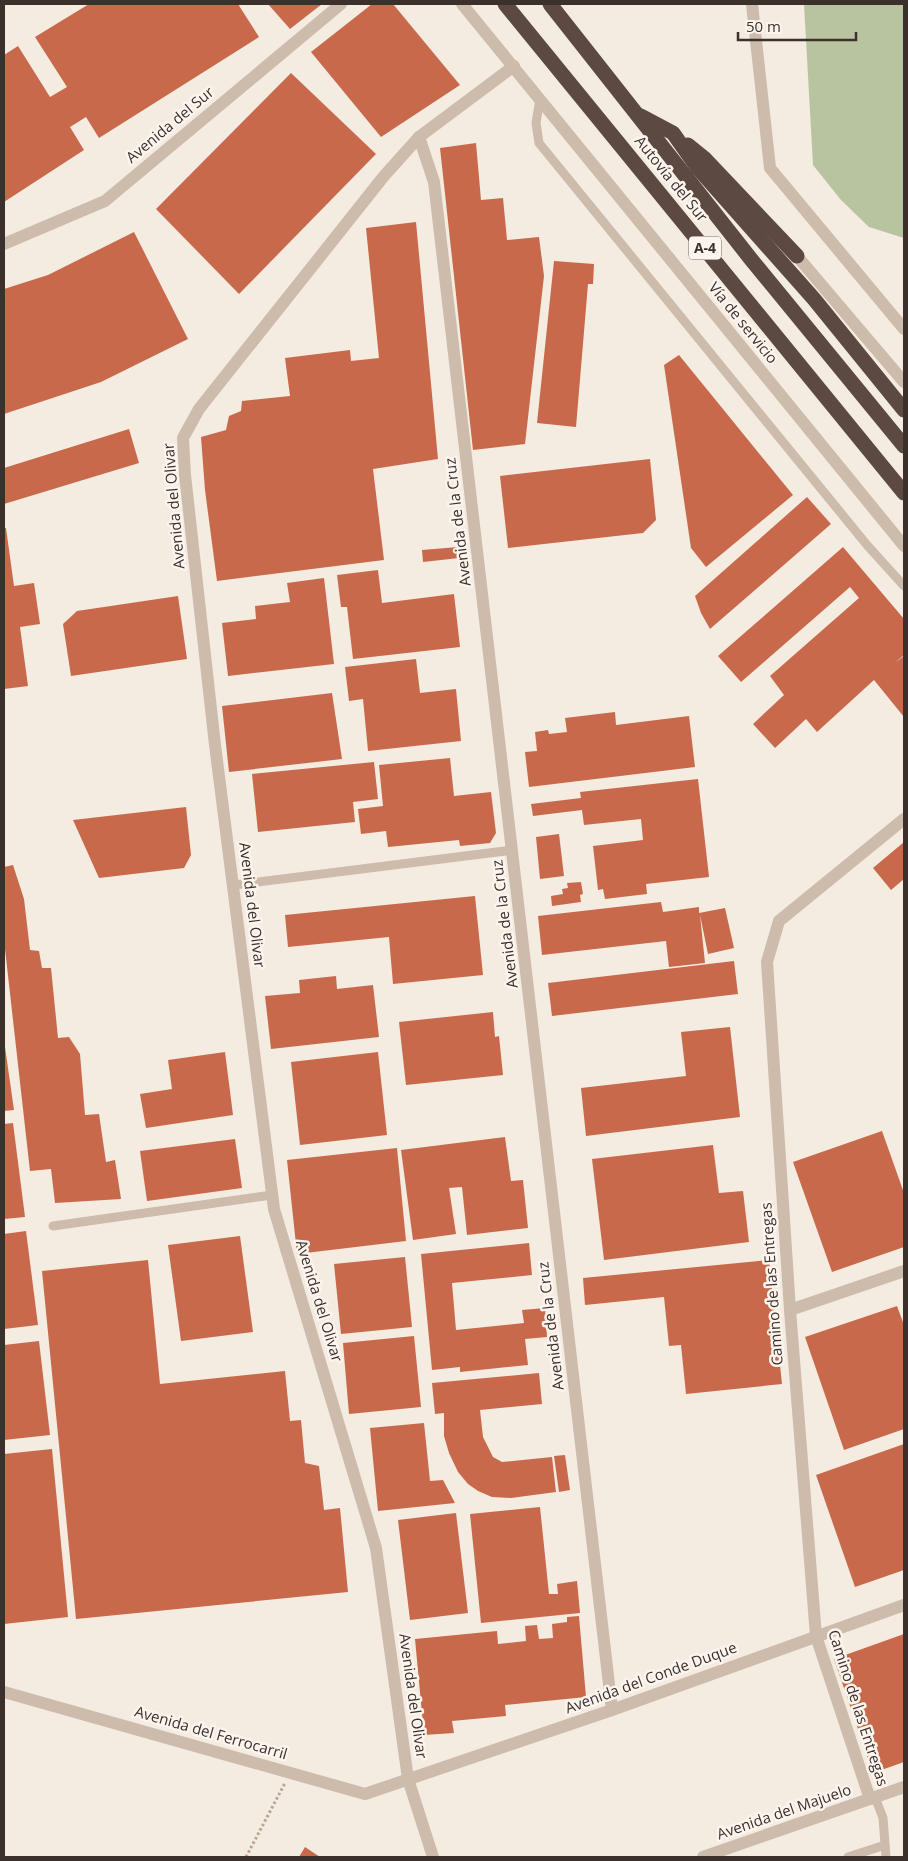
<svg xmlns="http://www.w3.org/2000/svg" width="908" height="1861" viewBox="0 0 908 1861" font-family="'Open Sans',sans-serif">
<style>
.green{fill:#b8c4a0}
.building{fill:#c8694b}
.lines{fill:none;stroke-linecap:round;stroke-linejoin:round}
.path{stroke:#b9a596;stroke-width:3;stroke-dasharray:2.5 2.5;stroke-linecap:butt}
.service{stroke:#cdbbac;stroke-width:9}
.minor{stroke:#cdbbac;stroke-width:12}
.motorway{stroke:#5c4a42;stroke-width:15}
.labels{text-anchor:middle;stroke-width:5;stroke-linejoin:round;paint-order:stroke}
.shield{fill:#fbf5ee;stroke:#756b66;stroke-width:1}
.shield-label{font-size:14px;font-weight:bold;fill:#3b302b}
.street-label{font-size:15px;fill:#3b302b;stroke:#fbf5ee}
</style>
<rect width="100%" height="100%" fill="#f4ebe1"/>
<polygon class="green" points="804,4 904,4 904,238 869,227 841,200 813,165"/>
<g class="building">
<polygon points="89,4 238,4 259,37 99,138 86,117 70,127 84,150 4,202 4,55 18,46 50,97 67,87 35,37"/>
<polygon points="268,4 322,4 290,29"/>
<polygon points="372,4 393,4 460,85 381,137 311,52"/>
<polygon points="291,73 376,154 239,294 156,209"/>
<polygon points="476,143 481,200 503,198 507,240 539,237 544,276 525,444 473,450 440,148"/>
<polygon points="416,222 438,459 373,469 384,560 217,581 205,490 201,437 226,430 229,416 241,411 242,401 290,396 285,358 350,350 351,361 379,358 366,228"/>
<polygon points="134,232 188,339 101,382 4,414 4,289 48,275"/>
<polygon points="554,261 594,264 593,284 588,284 576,427 537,423"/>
<polygon points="679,355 793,495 706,567 691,548 664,365"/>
<polygon points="129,429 139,463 4,504 4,468"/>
<polygon points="650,459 656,520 643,533 508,548 500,476"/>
<polygon points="807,497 831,524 710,629 701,613 695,596"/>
<polygon points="4,528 6,528 14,586 34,583 40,624 20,627 28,686 4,689"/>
<polygon points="458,547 459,558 423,562 422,550"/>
<polygon points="843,547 904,619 904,655 895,663 904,656 904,717 874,680 817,732 806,719 775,748 753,724 784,695 770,676 859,598 850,587 741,682 718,656"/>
<polygon points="378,570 382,603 454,594 460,647 353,659 347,607 341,607 337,575"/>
<polygon points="324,578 334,664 228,676 222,623 256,619 255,606 290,602 287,583"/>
<polygon points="178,596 187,659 71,676 63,624 77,611"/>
<polygon points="416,659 420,693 456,689 461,741 368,751 363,699 349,701 345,667"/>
<polygon points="332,693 342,759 229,772 222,706"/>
<polygon points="615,712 616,725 689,716 695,767 529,787 525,752 537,751 535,732 548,730 549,734 567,732 565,718"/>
<polygon points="450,758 454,796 491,792 496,833 490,843 460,846 459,840 388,847 386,831 361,834 358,809 383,806 379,765"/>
<polygon points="374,762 378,799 353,802 355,822 258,832 252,774"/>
<polygon points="698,779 709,877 646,884 647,894 605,899 603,889 598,890 593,846 643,840 641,819 584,825 582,810 533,816 531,804 581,798 580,792"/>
<polygon points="186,807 191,855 184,868 99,878 73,820"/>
<polygon points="559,834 564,876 540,879 536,837"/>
<polygon points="904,842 904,879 891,890 873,868"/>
<polygon points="13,865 24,899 30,950 39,951 42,968 51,968 58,1038 69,1037 80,1054 85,1115 99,1114 106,1162 115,1160 121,1199 55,1203 51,1169 30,1171 4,940 4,867"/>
<polygon points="581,882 583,894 580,895 581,902 552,906 551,896 563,894 562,889 568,888 567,883"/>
<polygon points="475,896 483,975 393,984 389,937 288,947 285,915"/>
<polygon points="661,902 663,912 699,907 699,913 725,908 734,948 708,954 700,915 705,963 669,967 666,941 542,955 538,916"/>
<polygon points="734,961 738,994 552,1016 548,983"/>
<polygon points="336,976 337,989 373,985 379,1037 271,1049 265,996 300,993 299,980"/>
<polygon points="493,1012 495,1037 499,1036 503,1075 406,1085 399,1022"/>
<polygon points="730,1027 740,1117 586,1136 581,1088 686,1076 681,1032"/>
<polygon points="4,1040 14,1110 4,1111"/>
<polygon points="225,1052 233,1115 146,1128 140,1094 172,1089 168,1060"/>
<polygon points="378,1052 387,1135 300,1145 291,1062"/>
<polygon points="13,1123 25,1217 4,1219 4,1124"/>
<polygon points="882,1131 904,1193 904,1247 832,1272 793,1162"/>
<polygon points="505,1137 511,1181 523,1180 528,1228 467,1235 462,1187 449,1188 456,1234 413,1240 401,1150"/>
<polygon points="235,1139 242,1188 147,1201 140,1151"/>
<polygon points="713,1145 719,1193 743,1191 749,1242 604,1260 592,1159"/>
<polygon points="397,1148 406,1241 297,1254 287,1160"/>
<polygon points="26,1231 38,1325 4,1329 4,1234"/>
<polygon points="240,1236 253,1332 181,1341 168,1245"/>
<polygon points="529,1243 532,1275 452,1283 456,1330 524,1323 522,1310 545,1308 547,1337 525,1339 528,1365 460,1372 460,1367 432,1370 421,1254"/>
<polygon points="405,1257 412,1327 341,1334 334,1264"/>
<polygon points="148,1260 160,1384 285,1371 290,1421 301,1420 305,1463 319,1466 324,1510 340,1508 348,1592 76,1619 42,1271"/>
<polygon points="769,1260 782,1384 686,1394 681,1345 669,1346 664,1297 585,1305 583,1278"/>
<polygon points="897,1306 904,1325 904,1429 844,1450 805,1337"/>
<polygon points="414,1336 421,1407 349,1414 343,1343"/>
<polygon points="39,1341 50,1435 4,1440 4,1345"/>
<polygon points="539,1373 542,1404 480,1410 483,1437 493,1457 502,1462 552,1457 556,1492 511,1498 492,1497 478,1491 468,1484 458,1472 449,1453 444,1436 444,1413 435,1414 432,1383"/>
<polygon points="424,1423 430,1481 443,1480 455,1503 378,1511 370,1428"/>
<polygon points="904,1444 904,1570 855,1587 816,1475"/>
<polygon points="52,1449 68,1617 4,1624 4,1454"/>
<polygon points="565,1455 570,1490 559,1492 554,1456"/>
<polygon points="540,1507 549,1594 558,1594 557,1584 577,1581 580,1613 481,1623 470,1514"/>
<polygon points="456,1513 468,1613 410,1620 398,1520"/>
<polygon points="579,1616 586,1697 505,1705 506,1716 452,1721 454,1733 424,1735 415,1639 497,1631 498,1644 526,1641 525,1626 537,1625 539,1639 553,1638 552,1624 567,1622 567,1617"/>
<polygon points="904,1634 904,1762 873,1773 834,1659"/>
<polygon points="305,1847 320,1857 299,1857"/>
</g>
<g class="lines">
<polyline class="path" points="246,1857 285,1783"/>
<g class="service">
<polyline points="540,99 536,123 539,143 867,545 904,586"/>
<polyline points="234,885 513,850"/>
<polyline points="53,1226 272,1195"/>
<polyline points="875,1797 883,1818 886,1857"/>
<polyline points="848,1857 885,1845"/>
</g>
<g class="minor">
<polyline points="462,4 904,546"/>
<polyline points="752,4 770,168 904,329"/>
<polyline points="419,137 434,182 612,1710"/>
<polyline points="4,244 105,201 341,4"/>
<polyline points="797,256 904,382"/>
<polyline points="790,1310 904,1271"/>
<polyline points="4,1692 365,1794 612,1710 904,1605"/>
<polyline points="870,1799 816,1636 790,1310 767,962 779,921 904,819"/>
<polyline points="433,1857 408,1779 376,1548 274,1209 215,745 185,475 183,438 199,409 384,176 419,137 514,66"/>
<polyline points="703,1857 904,1787"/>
</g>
<g class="motorway">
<polyline points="505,4 904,493"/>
<polyline points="550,4 750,258 904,446"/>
<polyline points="641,116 673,133 697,167 814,299 904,410"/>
<polyline points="688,145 704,158 797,256"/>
</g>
</g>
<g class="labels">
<rect class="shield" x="689" y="236.5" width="32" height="23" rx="4"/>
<g class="shield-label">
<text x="705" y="253">A-4</text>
</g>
<g class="street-label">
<text transform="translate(170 125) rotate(-40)" y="5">Avenida del Sur</text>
<text transform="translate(671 179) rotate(51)" y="5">Autovía del Sur</text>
<text transform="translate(743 323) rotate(51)" y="5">Vía de servicio</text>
<text transform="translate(174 506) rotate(-95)" y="5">Avenida del Olivar</text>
<text transform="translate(458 522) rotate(-97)" y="5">Avenida de la Cruz</text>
<text transform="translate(252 905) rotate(83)" y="5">Avenida del Olivar</text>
<text transform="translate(505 924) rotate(-97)" y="5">Avenida de la Cruz</text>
<text transform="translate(772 1284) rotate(-94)" y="5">Camino de las Entregas</text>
<text transform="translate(319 1301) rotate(73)" y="5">Avenida del Olivar</text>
<text transform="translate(551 1326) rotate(-97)" y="5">Avenida de la Cruz</text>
<text transform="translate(651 1678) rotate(-20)" y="5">Avenida del Conde Duque</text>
<text transform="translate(413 1696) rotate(82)" y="5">Avenida del Olivar</text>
<text transform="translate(858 1708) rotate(72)" y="5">Camino de las Entregas</text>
<text transform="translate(211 1733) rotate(16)" y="5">Avenida del Ferrocarril</text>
<text transform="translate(784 1812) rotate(-19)" y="5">Avenida del Majuelo</text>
</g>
</g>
<rect width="908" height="1861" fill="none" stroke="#3b302b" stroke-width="10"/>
<path d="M738 32v8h118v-8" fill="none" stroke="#3b302b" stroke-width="2.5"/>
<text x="746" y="32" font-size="15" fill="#3b302b" stroke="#fbf5ee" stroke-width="4" paint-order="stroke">50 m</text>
</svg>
